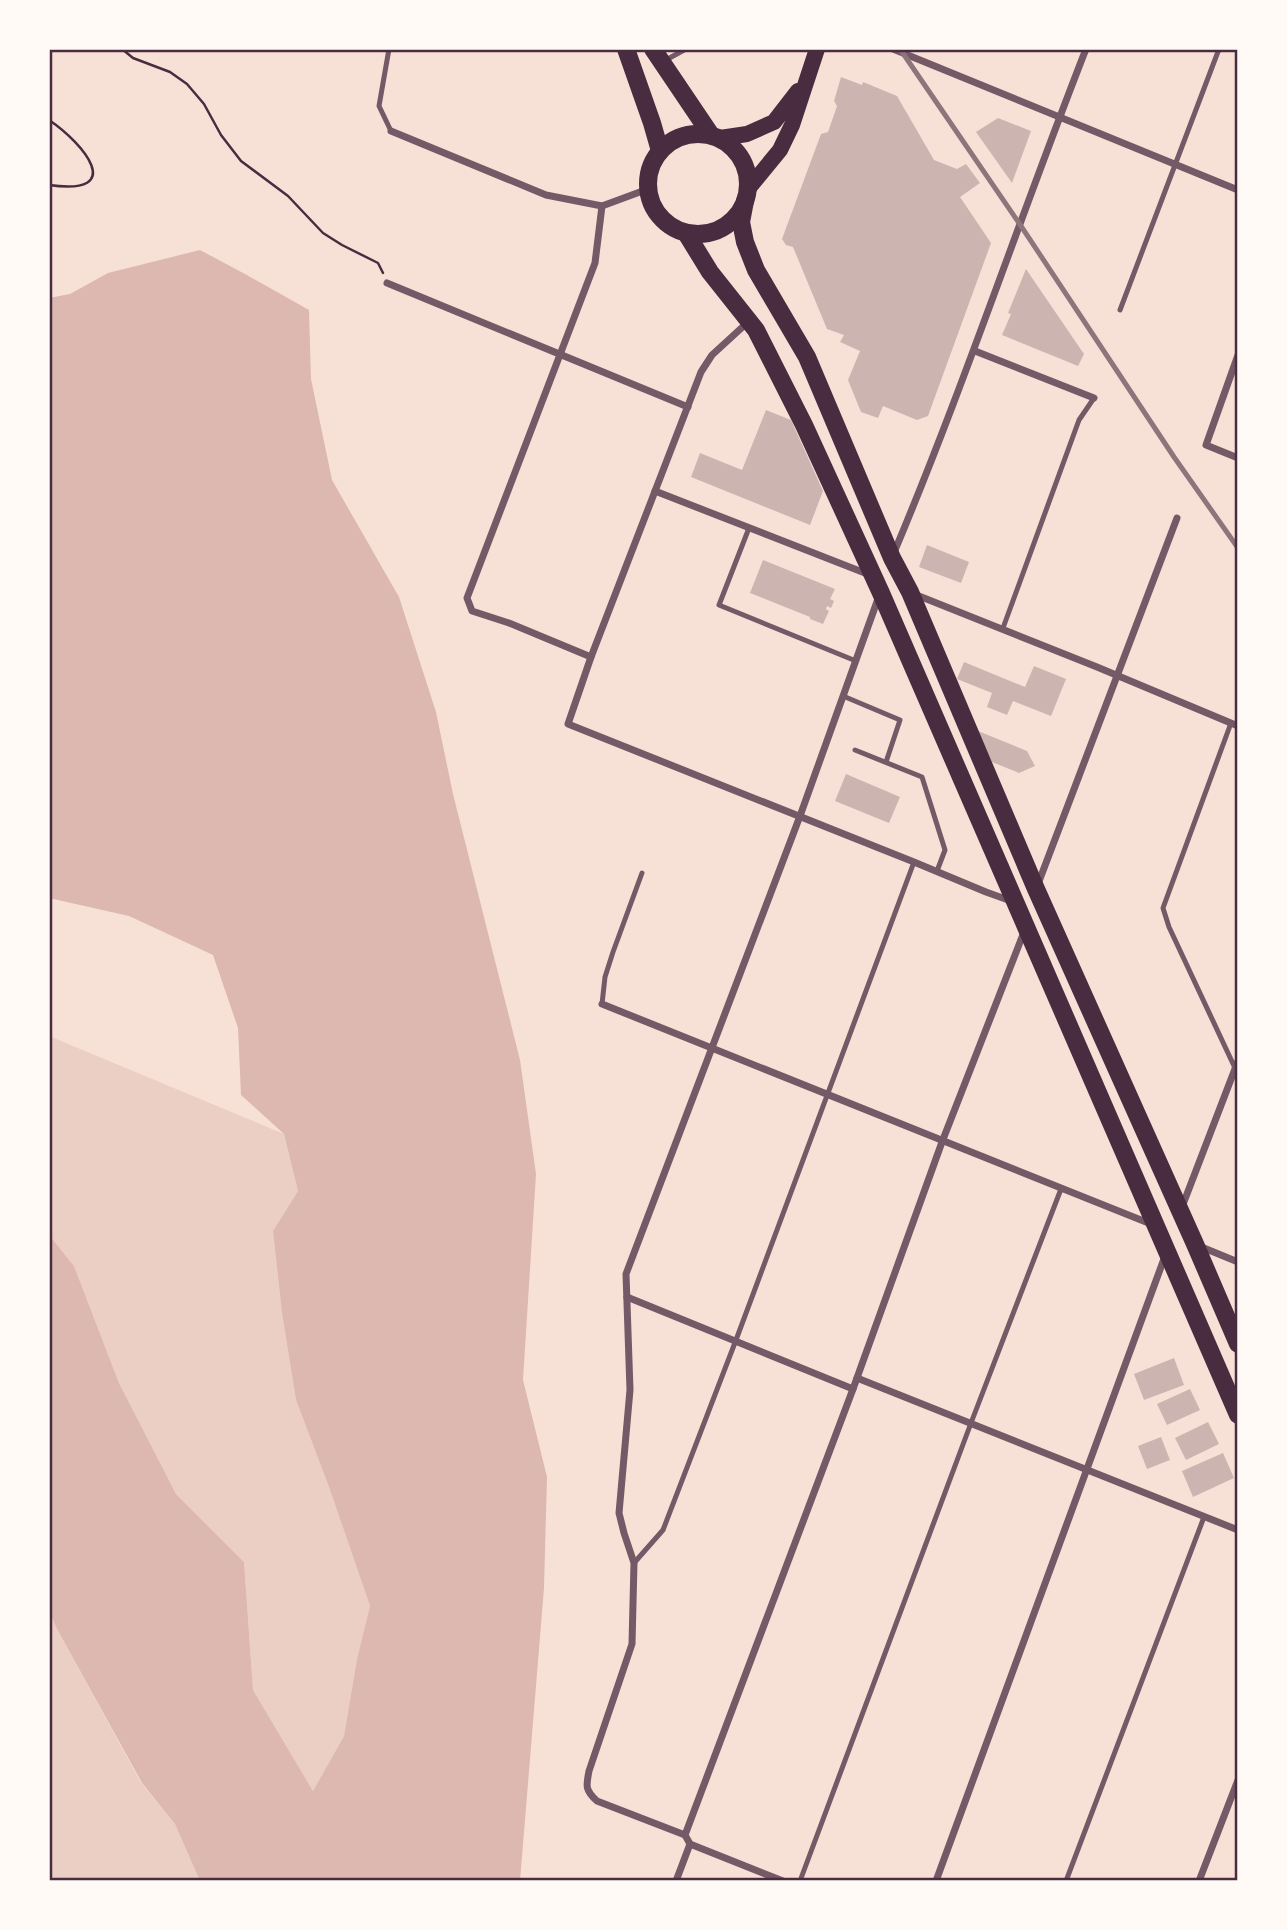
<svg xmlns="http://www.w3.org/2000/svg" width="1287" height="1930" viewBox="0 0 1287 1930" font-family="Jost,sans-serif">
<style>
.green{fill:#ebcfc5}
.water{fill:#dcb8b0}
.building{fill:#ccb4b1}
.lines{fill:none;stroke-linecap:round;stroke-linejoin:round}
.path{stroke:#4a2c40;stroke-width:2.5}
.service{stroke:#755966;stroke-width:5}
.minor{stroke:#755966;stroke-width:7}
.primary{stroke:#4a2c40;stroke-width:16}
.trunk{stroke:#4a2c40;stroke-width:18}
.rail{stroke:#8f747c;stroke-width:5}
.neatline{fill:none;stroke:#4a2c40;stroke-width:2.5}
</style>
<rect width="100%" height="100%" fill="#f7e1d7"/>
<g class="green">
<polygon points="49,1036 284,1134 298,1191 273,1231 282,1313 296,1400 329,1487 370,1606 357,1659 344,1736 313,1791 253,1690 244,1562 176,1494 119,1383 74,1266 49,1235"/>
<polygon points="49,1611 57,1629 141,1783 175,1824 200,1881 49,1881"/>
</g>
<polygon class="water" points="200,250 245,274 309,310 311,379 332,480 399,597 436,712 453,794 520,1060 536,1174 523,1380 547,1477 544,1588 520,1881 200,1881 175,1824 142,1783 57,1629 49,1611 49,1235 74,1266 119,1383 176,1494 244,1562 253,1690 313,1791 344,1736 357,1659 370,1606 329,1487 296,1400 282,1313 273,1231 298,1191 284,1134 241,1095 238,1028 213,955 129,916 49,898 49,298 70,294 108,273"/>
<g class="building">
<polygon points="841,77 862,85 863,82 897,96 934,160 957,169 966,164 980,183 960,197 991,243 928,416 917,420 883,406 878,418 861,412 848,380 860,351 840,342 844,335 827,329 793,247 786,245 782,239 821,134 828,132 837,106 834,101"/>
<polygon points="998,118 1031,131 1012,183 976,132"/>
<polygon points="1026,269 1084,354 1078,366 1002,335 1011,314 1008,313"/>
<polygon points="766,410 791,420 823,491 810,525 691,477 700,453 742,470"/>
<polygon points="927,545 969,562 961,583 919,567"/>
<polygon points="763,560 835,589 830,599 834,601 831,608 827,606 826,609 829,611 823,624 810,619 810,617 750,593"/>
<polygon points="964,662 1025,687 1034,666 1066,679 1051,716 1013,701 1007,715 987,707 992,693 957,679"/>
<polygon points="978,731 1027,751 1035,766 1019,773 992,762"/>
<polygon points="846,774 900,797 889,823 835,801"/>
<polygon points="1174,1358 1184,1385 1144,1400 1134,1374"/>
<polygon points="1190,1389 1200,1410 1167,1425 1157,1404"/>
<polygon points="1208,1422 1219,1444 1186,1460 1175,1438"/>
<polygon points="1161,1437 1170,1460 1147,1469 1138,1446"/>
<polygon points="1223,1453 1234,1478 1193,1497 1182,1471"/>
</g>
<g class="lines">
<g class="path">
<polyline points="122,49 133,58 170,72 187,84 204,104 221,135 241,161 288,196 323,233 342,245 378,263 383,273"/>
<path d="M49,185C128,196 83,143 49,120"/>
</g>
<g class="service">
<polyline points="389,49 379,106 391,131"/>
<polyline points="664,61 686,49"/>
<polyline points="1120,310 1219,49"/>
<polyline points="749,528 719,605 856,661"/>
<polyline points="1003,628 1079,420 1094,398"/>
<polyline points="843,696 900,720 886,762"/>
<polyline points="1231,723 1163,908 1169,927 1235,1068"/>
<polyline points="855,750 922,777 945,850 937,871"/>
<polyline points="602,1004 605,977 613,952 642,873"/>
<polyline points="634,1563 663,1530 736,1340 914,862"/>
<polyline points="800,1881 971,1423 1061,1189"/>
<polyline points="1066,1881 1204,1517"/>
</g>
<g class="minor">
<polyline points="893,49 1238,190"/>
<polyline points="391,131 546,195 602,206 648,189"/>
<polyline points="387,283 688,407"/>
<polyline points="748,322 712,355 701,372 591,657 568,724 914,862 986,892 1011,901"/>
<polyline points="975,351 1094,398"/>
<polyline points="1238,355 1206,445 1238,458"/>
<polyline points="655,491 870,575"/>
<path d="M893,555C963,389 1020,217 1086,49"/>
<polyline points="914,594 1097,667 1238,726"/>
<polyline points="591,657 509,623 472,611 467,598 595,263 602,206"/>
<polyline points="1038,884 1177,518"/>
<polyline points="602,1004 1151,1224"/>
<polyline points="1182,1207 1238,1061"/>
<polyline points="1199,1246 1238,1262"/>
<polyline points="627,1297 853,1389"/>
<polyline points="857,1378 1238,1530"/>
<polyline points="685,1835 853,1389 942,1142 1024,932"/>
<polyline points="676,1881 690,1844"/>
<path d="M783,1881L690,1844L685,1835L597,1801C585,1790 586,1786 589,1771L632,1644L634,1563L624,1533L619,1513L630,1390L626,1274L800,816L879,596"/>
<polyline points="936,1881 1165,1256"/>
<polyline points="1199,1881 1238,1780"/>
</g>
<g class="primary">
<polyline points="720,138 747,134 774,122 798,91"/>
<polyline points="748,189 780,150 792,125 817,49"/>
</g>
<g class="trunk">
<polyline points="626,49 652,123 660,151"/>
<polyline points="653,49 711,135"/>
<circle cx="698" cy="184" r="50"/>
<polyline points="745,201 741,222 745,242 756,270 807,357 892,558 910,592 1036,889 1195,1244 1238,1344"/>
<polyline points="686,233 710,272 756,330 804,425 881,593 1238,1415"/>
</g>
<polyline class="rail" points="900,49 1021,226 1174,457 1238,548"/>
</g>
<rect width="1287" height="1930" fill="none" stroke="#fffaf5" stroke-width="102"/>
<rect x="51" y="51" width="1185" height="1828" class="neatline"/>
</svg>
